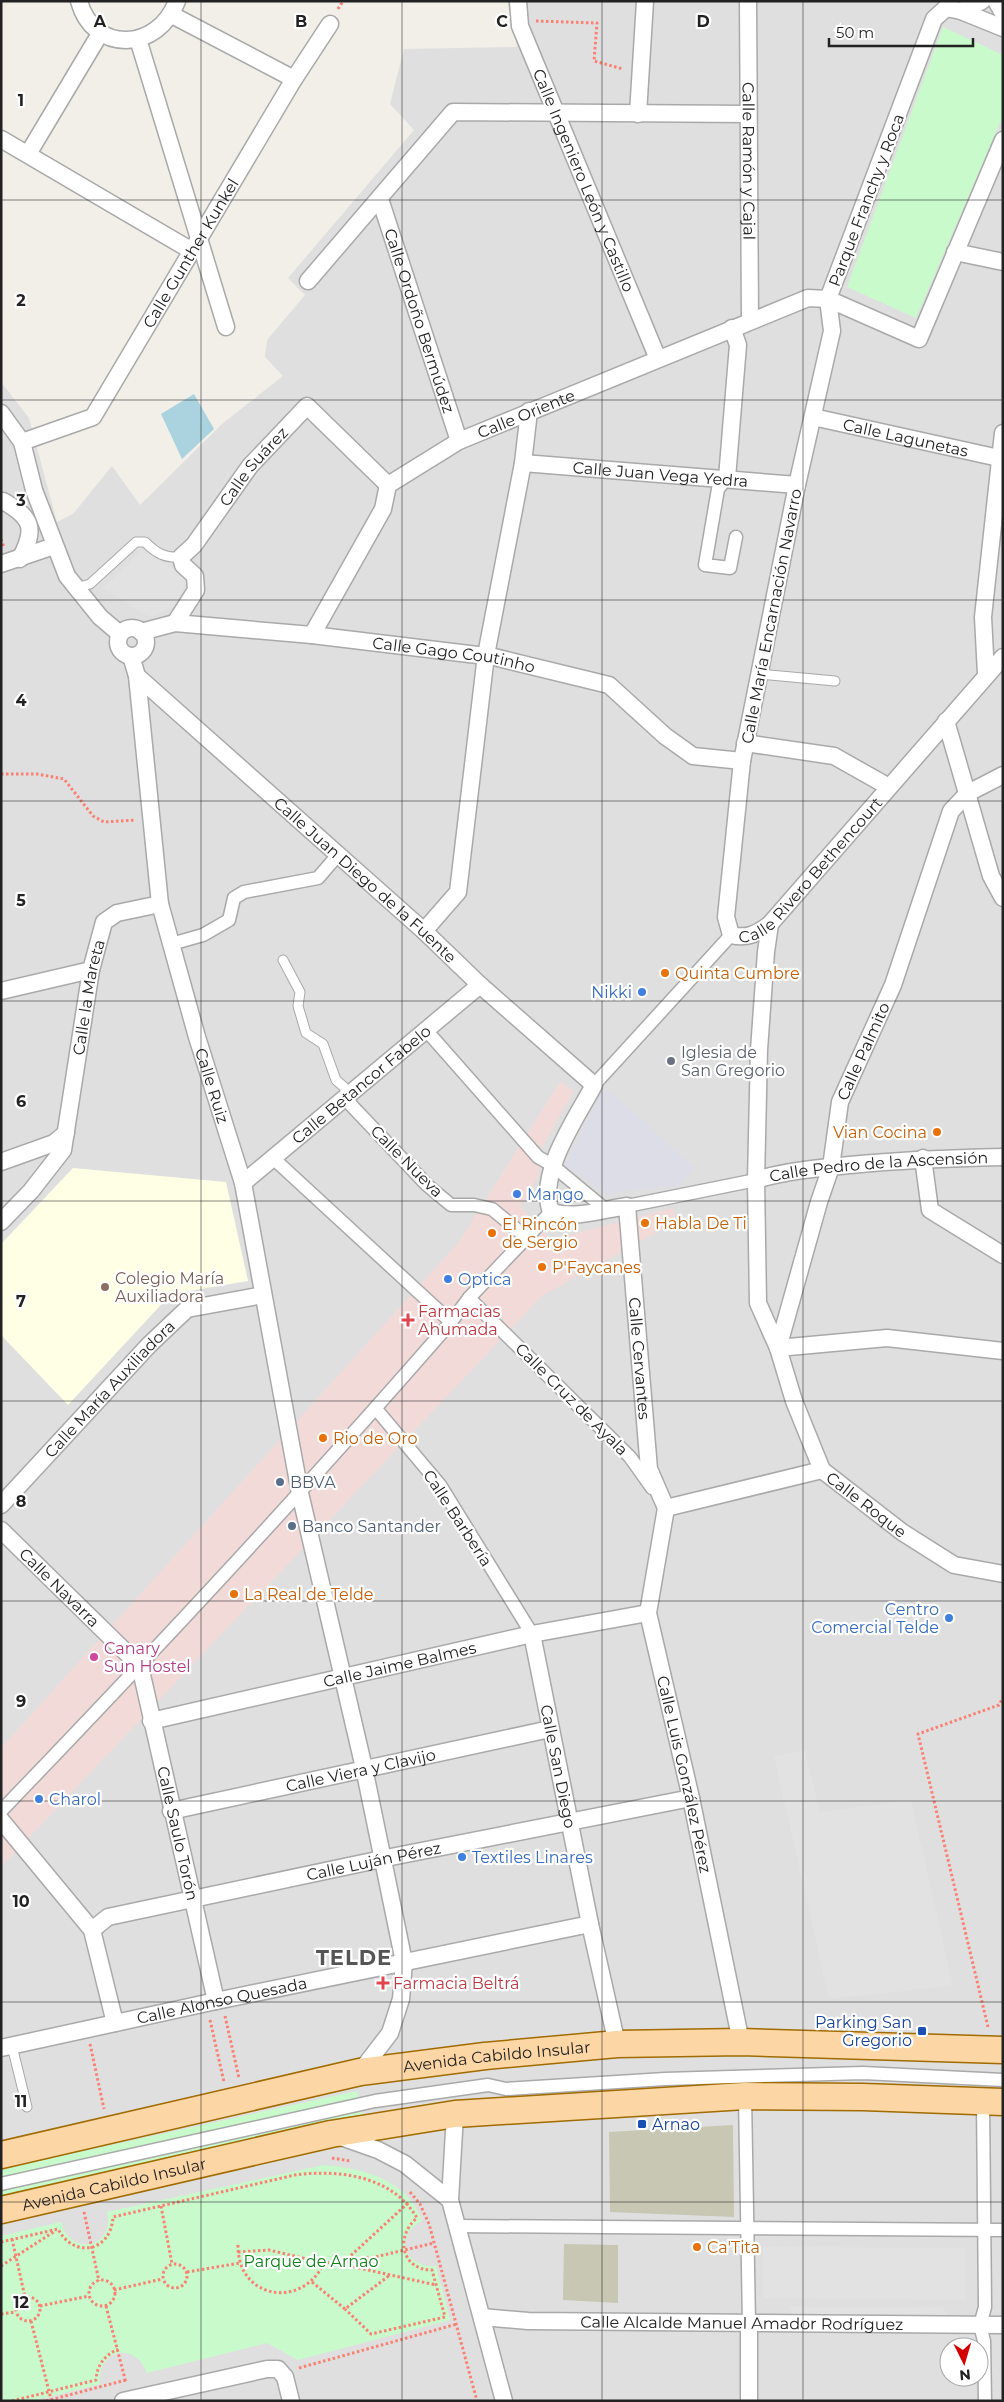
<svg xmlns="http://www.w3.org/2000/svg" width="1004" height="2402" viewBox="0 0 1004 2402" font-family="Montserrat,sans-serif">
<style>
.residential{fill:#e0dfdf;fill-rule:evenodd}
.commercial{fill:#f2dad9}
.education{fill:#ffffe5}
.construction{fill:#c7c7b4}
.park{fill:#c8facc}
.parking{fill:#e2e2e2}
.plaza{fill:#dddde8}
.water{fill:#aad3df}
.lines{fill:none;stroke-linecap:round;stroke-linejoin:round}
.service-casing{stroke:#a9a9a9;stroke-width:11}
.pedestrian-casing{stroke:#a9a9a9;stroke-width:15}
.minor-casing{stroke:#a9a9a9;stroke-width:19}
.primary-casing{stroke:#a06b00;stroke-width:29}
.path{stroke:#fa8072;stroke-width:3;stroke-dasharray:2.5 2.5;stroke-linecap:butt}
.service{stroke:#fff;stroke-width:9}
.pedestrian{stroke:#fff;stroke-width:12}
.minor{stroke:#fff;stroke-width:16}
.primary{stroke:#fcd6a4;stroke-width:26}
.grid{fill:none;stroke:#222;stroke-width:1;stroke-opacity:0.55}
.food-dot{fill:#e8710a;stroke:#fff;stroke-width:2}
.shop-dot{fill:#3f7fe0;stroke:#fff;stroke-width:2}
.worship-dot{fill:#6b7280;stroke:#fff;stroke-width:2}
.education-dot{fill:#8d6e63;stroke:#fff;stroke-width:2}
.health-dot{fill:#e0444e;stroke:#fff;stroke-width:2}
.service-dot{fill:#5c6f8a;stroke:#fff;stroke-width:2}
.hotel-dot{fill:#d1479c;stroke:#fff;stroke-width:2}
.transit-dot{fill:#1a4fb4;stroke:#fff;stroke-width:2}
.labels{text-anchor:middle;stroke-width:4.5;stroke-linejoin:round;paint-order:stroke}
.street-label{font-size:16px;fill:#222;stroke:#fff}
.food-label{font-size:16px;fill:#c56008;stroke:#fff;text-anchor:start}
.shop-label{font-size:16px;fill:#366cbe;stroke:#fff;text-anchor:start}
.worship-label{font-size:16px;fill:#5b616d;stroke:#fff;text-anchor:start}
.education-label{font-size:16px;fill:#785e54;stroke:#fff;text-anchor:start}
.health-label{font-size:16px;fill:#be3a42;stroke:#fff;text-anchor:start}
.service-label{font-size:16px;fill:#4e5e75;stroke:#fff;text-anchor:start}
.hotel-label{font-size:16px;fill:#b23c85;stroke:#fff;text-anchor:start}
.transit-label{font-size:16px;fill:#164399;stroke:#fff;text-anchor:end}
.park-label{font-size:16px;fill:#0c8416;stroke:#fff}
.district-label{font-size:21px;font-weight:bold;letter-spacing:1px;fill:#555;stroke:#fff}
.grid-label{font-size:16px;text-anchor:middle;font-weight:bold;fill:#222;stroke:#fff;stroke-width:4.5;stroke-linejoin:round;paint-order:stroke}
</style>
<rect width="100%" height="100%" fill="#f2efe9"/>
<path class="residential" d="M507,1H1003V2401H1V382L29,418L57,522L73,514L112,466L140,505L222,424L283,376L265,357L267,340L305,295L288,278L414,130L390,104L404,49L517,47ZM949,2347H979V2377H949Z"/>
<polygon class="commercial" points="560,1082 574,1091 542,1147 538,1176 520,1206 553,1242 573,1234 673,1208 677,1221 542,1296 1,1867 1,1748 458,1243"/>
<polygon class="education" points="73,1168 226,1182 248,1281 171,1294 68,1405 1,1335 1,1244"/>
<g class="construction">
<polygon points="733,2125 734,2217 610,2212 609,2132"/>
<polygon points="564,2244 618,2245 618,2303 563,2300"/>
</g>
<g class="park">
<polygon points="943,27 1003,55 1003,116 916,318 847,287"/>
<polygon points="357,2091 364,2119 1,2201 1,2169"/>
<path d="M324,2165C363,2168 408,2180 422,2221C393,2236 404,2268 436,2266L450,2320L298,2360L267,2343L147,2373C135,2340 96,2350 100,2384L33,2401H1V2236L61,2222C70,2258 116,2247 107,2212Z"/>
</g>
<g class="parking">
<polygon points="141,550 189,578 174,607 149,617 103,588"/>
<polygon points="805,1750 820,1812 911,1800 953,1986 829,1999 774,1756"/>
<polygon points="763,2247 966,2248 965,2300 763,2298"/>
<polygon points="789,2306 943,2307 950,2319 792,2317"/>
</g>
<polygon class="plaza" points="602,1090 612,1092 694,1168 680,1185 619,1192 609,1196 565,1165"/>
<polygon class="water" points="194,394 214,429 182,459 161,414"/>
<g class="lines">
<defs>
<g id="service">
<path d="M76,588L90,584L136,542H145C157,554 165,558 181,557"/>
<polyline points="759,674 835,681"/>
<polyline points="283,960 300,992 298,1006 306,1033 323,1044 336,1080 344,1087 348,1097"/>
<polyline points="12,2046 27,2107"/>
</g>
<g id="pedestrian">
<polyline points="727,478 718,489 705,565 730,568 736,537"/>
<polyline points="171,944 203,935 229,920 234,898 244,892 318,878 337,856"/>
<polyline points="426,1030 538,1157 552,1165 605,1209"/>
<polyline points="594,1085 731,935"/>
<polyline points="348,1097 351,1105 427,1185 451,1205 474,1205 492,1209 526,1237"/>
<polyline points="274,1159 451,1322"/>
<polyline points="627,1206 756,1180"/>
<polyline points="469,1298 630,1457 652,1488"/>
<polyline points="376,1409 440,1485 532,1634"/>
<path d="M1,1811C155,1651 306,1489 451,1322L469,1298L551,1212"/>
<polyline points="745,2096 749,2324"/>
<polyline points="983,2101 985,2307 980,2325 984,2341 985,2401"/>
<polyline points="1,2184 375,2101 488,2085 506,2089 665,2079 863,2073 1003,2080"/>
<polyline points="457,2226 1003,2230"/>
</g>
<g id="minor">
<path d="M79,1C93,54 158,52 177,1"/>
<path id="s1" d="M518,1L520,26L658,359"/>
<path id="s2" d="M748,1L750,320"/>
<polyline points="996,1 1003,13"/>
<polyline points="961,11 982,1"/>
<polyline points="172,15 294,79"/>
<path id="s3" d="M1003,28L961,11L946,8L934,19L828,299L832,331L797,485L742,761L726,917L731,935C747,939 757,934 770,924L1003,657"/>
<polyline points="138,39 226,327"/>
<polyline points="638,114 645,1"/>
<polyline points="1,139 192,251"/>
<polyline points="28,154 101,32"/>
<path id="s4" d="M380,199L459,441"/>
<polyline points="955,252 1003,262"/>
<polyline points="308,281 453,112 748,114"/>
<polyline points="1,413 22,442 34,490 67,576 100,617 120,634"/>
<path id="s5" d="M813,417L999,458"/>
<path id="s6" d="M22,442L93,417L294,79L330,24"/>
<path id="s7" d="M523,463L797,485"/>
<polyline points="727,478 738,345 732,328"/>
<path d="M3,501C33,518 36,529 20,559"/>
<polyline points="1,564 54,546"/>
<path id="s8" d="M175,623L196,590L195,576L183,565L181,557L194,545L250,466L307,406L388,485"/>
<circle cx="132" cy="642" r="14"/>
<path id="s9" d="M141,632L175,623L312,635L494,657L609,685L665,736L693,756L742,761"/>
<path id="s10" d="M312,635L383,509L388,485L459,441L808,298L828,299L919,339L1003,140"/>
<path id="s11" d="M131,656L137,676L160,904L197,1037L243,1183L300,1493L364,1768L404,1962L401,1999L390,2033L360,2072"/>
<polyline points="986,674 983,617 1003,433"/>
<path id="s12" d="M137,676L424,931L480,985L594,1085C576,1119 537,1173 551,1212C578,1219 600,1210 627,1206L649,1469L666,1508"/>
<polyline points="946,721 991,876 1003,898"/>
<polyline points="745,743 834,756 889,787"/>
<path id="s13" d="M770,924L766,952L759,1050L756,1180L758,1303L778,1348L794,1401L822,1470L902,1532L954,1565L1003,1574"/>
<polyline points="424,931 458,892 486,655 523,463 529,411"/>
<polyline points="1,991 91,970"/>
<polyline points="923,1158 930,1210 1003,1255"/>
<polyline points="1,1162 54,1143 66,1133"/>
<path id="s14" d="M756,1180C786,1171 819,1168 850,1165C901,1160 951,1158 1003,1157"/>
<path id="s15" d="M243,1183L480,985"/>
<path id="s16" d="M1,1222L31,1191L63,1150L91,970L104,922L117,913L160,904"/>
<path id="s17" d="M778,1348L819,1202L831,1167L840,1102L893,985L951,811L968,793L1003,775"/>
<polyline points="778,1348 887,1338 1003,1351"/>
<path id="s18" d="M1,1505L149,1345L187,1309L263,1295"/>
<path id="s19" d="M666,1508L648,1613L691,1798L741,2042"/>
<polyline points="666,1508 822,1470"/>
<path id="s20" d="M1,1530L140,1666L216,2001"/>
<path id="s21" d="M532,1634L590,1924L617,2044"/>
<path id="s22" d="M151,1721L532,1634L648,1613"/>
<path id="s23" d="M171,1811L550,1729"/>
<polyline points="1,1820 92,1930 115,2023"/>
<path id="s24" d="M92,1930L108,1917L396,1856L691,1798"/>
<path id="s25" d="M1,2048L216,2001L590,1924"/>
<polyline points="455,2114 450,2200 504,2401"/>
<polyline points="338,2136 378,2150 405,2164 450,2200"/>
<path id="s26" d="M482,2317L528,2321L1003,2325"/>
<polyline points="123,2401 267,2369 278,2369 285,2377 291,2401"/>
<polyline points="749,2401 749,2324"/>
</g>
<g id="primary">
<path id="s27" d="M1,2155L360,2072L485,2056L617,2044L741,2042L1003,2050"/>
<path id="s28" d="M1,2210L331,2134L455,2114L745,2096L863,2097L1003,2102"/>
</g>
</defs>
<use href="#service" class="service-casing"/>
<use href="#pedestrian" class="pedestrian-casing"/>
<use href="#minor" class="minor-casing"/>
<use href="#primary" class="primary-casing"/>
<g class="path">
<polyline points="338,9 343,1"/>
<polyline points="536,21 597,23 594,61 623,69"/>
<polyline points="1,539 4,547"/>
<polyline points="1,774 37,774 64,779 93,816 104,822 136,820"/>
<polyline points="225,2016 239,2078"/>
<polyline points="210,2020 224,2082"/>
<polyline points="988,2027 918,1734 999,1705 1003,1697"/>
<polyline points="90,2044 104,2109"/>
<polyline points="332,2158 350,2161"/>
<polyline points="410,2192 420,2204 429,2224 477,2401"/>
<polyline points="408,2203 346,2260 350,2266 436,2285"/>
<polyline points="161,2206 172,2264"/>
<polyline points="84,2212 99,2281"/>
<polyline points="12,2239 25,2297"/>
<path d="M1,2242L58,2229C74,2259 111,2252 113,2217L295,2175C339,2169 393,2176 417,2218C395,2236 401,2270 432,2270L445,2317L371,2334L345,2309"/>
<path d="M238,2245C237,2299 302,2310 324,2263"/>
<polyline points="238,2252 269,2250 324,2263 375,2257 434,2243"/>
<circle cx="175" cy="2276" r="12"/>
<polyline points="1,2266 55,2231"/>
<polyline points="187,2272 240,2263"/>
<circle cx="102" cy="2293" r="13"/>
<polyline points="312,2282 345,2309 390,2275"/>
<polyline points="114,2290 162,2279"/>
<circle cx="28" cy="2309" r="12"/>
<polyline points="40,2306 89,2296"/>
<polyline points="106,2306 126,2383"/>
<polyline points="1,2314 16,2312"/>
<polyline points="31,2321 51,2399"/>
<polyline points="299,2368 457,2324"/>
<path d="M12,2401L96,2380C97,2365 104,2356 118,2349"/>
<polyline points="46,2401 126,2380"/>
</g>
<use href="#service" class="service"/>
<use href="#pedestrian" class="pedestrian"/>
<use href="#minor" class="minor"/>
<use href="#primary" class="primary"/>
</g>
<path class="grid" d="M201,1V2401M402,1V2401M602,1V2401M803,1V2401M1,200H1003M1,400H1003M1,600H1003M1,801H1003M1,1001H1003M1,1201H1003M1,1401H1003M1,1601H1003M1,1801H1003M1,2002H1003M1,2202H1003"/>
<g class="food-dot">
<circle cx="665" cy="973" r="5"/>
<circle cx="937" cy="1132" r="5"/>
<circle cx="645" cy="1223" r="5"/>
<circle cx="492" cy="1233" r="5"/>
<circle cx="542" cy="1267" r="5"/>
<circle cx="323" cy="1438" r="5"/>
<circle cx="234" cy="1594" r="5"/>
<circle cx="697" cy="2247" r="5"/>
</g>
<g class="shop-dot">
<circle cx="642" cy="992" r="5"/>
<circle cx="517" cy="1194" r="5"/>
<circle cx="448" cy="1279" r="5"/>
<circle cx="949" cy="1618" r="5"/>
<circle cx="39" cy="1799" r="5"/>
<circle cx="462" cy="1857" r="5"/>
</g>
<circle class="worship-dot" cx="671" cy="1061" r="5"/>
<circle class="education-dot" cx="105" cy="1287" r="5"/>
<g class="health-dot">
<path d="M405.5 1312.5h5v5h5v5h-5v5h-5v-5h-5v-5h5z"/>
<path d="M380.5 1975.5h5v5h5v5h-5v5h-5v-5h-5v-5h5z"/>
</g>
<g class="service-dot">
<circle cx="280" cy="1482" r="5"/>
<circle cx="292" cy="1526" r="5"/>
</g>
<circle class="hotel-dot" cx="94" cy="1657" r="5"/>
<g class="transit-dot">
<rect x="917" y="2026" width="10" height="10" rx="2.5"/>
<rect x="637" y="2119" width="10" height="10" rx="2.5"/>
</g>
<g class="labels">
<g class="street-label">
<text dy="6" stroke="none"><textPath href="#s2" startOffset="160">Calle Ramón y Cajal</textPath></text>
<text dy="6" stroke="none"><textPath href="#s1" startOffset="192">Calle Ingeniero León y Castillo</textPath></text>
<text transform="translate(866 200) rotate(-69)" y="6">Parque Franchy y Roca</text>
<text dy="6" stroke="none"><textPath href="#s6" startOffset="266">Calle Gunther Kunkel</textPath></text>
<text dy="6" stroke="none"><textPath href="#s4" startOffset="128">Calle Ordoño Bermúdez</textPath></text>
<text dy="6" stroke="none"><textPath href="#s10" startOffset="325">Calle Oriente</textPath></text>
<text dy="6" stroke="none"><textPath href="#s5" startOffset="95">Calle Lagunetas</textPath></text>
<text dy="6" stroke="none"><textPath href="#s8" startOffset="194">Calle Suárez</textPath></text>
<text dy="6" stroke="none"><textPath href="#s7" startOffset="138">Calle Juan Vega Yedra</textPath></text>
<text transform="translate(771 616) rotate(-79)" y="6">Calle María Encarnación Navarro</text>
<text dy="6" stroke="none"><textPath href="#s9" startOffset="316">Calle Gago Coutinho</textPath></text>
<text dy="6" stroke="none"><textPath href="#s3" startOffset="1131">Calle Rivero Bethencourt</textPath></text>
<text dy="6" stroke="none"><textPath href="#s12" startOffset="306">Calle Juan Diego de la Fuente</textPath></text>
<text dy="6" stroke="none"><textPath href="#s16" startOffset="250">Calle la Mareta</textPath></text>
<text dy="6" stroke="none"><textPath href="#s17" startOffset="310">Calle Palmito</textPath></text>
<text dy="6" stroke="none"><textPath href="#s11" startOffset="439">Calle Ruiz</textPath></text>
<text dy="6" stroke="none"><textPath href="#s15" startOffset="154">Calle Betancor Fabelo</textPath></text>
<text transform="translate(407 1161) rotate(45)" y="6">Calle Nueva</text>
<text dy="6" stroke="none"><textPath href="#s14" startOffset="124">Calle Pedro de la Ascensión</textPath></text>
<text dy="6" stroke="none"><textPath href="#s12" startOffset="981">Calle Cervantes</textPath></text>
<text dy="6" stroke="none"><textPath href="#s18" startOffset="159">Calle María Auxiliadora</textPath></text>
<text transform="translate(572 1399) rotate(45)" y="6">Calle Cruz de Ayala</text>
<text dy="6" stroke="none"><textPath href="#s13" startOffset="615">Calle Roque</textPath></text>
<text transform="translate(458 1518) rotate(57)" y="6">Calle Barbería</text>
<text dy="6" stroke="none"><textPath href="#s20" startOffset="82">Calle Navarra</textPath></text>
<text dy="6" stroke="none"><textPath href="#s22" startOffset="255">Calle Jaime Balmes</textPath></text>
<text dy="6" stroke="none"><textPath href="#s21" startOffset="135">Calle San Diego</textPath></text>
<text dy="6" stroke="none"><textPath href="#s23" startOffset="194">Calle Viera y Clavijo</textPath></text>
<text dy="6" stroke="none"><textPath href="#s19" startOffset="272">Calle Luis González Pérez</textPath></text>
<text dy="6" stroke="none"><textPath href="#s20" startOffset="366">Calle Saulo Torón</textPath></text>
<text dy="6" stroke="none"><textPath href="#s24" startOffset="292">Calle Luján Pérez</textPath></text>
<text dy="6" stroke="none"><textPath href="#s25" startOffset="226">Calle Alonso Quesada</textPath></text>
<text dy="6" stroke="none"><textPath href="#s27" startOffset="506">Avenida Cabildo Insular</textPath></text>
<text dy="6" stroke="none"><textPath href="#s28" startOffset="116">Avenida Cabildo Insular</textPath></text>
<text dy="6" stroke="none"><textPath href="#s26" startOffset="260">Calle Alcalde Manuel Amador Rodríguez</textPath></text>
</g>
<g class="food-label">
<text x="675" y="979">Quinta Cumbre</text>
<text x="927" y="1138" text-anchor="end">Vian Cocina</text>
<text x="655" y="1229">Habla De Ti</text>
<text x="502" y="1230">El Rincón<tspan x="502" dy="18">de Sergio</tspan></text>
<text x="552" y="1273">P'Faycanes</text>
<text x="333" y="1444">Rio de Oro</text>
<text x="244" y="1600">La Real de Telde</text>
<text x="707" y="2253">Ca'Tita</text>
</g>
<g class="shop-label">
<text x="632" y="998" text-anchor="end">Nikki</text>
<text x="527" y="1200">Mango</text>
<text x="458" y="1285">Optica</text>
<text x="939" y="1615" text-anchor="end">Centro<tspan x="939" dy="18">Comercial Telde</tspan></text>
<text x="49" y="1805">Charol</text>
<text x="472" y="1863">Textiles Linares</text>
</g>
<g class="worship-label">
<text x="681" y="1058">Iglesia de<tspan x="681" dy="18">San Gregorio</tspan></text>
</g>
<g class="education-label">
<text x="115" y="1284">Colegio María<tspan x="115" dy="18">Auxiliadora</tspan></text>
</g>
<g class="health-label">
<text x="418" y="1317">Farmacias<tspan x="418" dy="18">Ahumada</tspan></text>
<text x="393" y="1989">Farmacia Beltrá</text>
</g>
<g class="service-label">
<text x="290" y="1488">BBVA</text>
<text x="302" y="1532">Banco Santander</text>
</g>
<g class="hotel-label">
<text x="104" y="1654">Canary<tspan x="104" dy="18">Sun Hostel</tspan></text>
</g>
<g class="transit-label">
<text x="912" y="2028">Parking San<tspan x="912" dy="18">Gregorio</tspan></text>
<text x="652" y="2130" text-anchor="start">Arnao</text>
</g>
<g class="park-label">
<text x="311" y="2267">Parque de Arnao</text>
</g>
<g class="district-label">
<text x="354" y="1965">TELDE</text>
</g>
</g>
<g class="grid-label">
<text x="100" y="27">A</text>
<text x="301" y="27">B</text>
<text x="502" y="27">C</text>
<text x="703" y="27">D</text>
<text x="21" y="106">1</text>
<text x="21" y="306">2</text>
<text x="21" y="506">3</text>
<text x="21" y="706">4</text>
<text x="21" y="906">5</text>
<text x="21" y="1107">6</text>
<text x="21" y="1307">7</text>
<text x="21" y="1507">8</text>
<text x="21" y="1707">9</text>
<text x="21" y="1907">10</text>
<text x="21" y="2107">11</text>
<text x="21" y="2308">12</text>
</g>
<rect width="1004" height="2402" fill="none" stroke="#222222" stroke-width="5"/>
<g transform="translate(964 2362) rotate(175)"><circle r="24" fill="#ffffff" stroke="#a7a7a7"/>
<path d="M0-4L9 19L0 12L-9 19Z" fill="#d40000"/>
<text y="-8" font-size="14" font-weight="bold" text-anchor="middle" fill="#222222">N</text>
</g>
<path d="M829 38v8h144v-8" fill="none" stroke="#222222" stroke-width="2.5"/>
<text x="836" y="38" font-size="15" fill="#222222" stroke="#ffffff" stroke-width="4" paint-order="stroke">50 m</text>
</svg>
